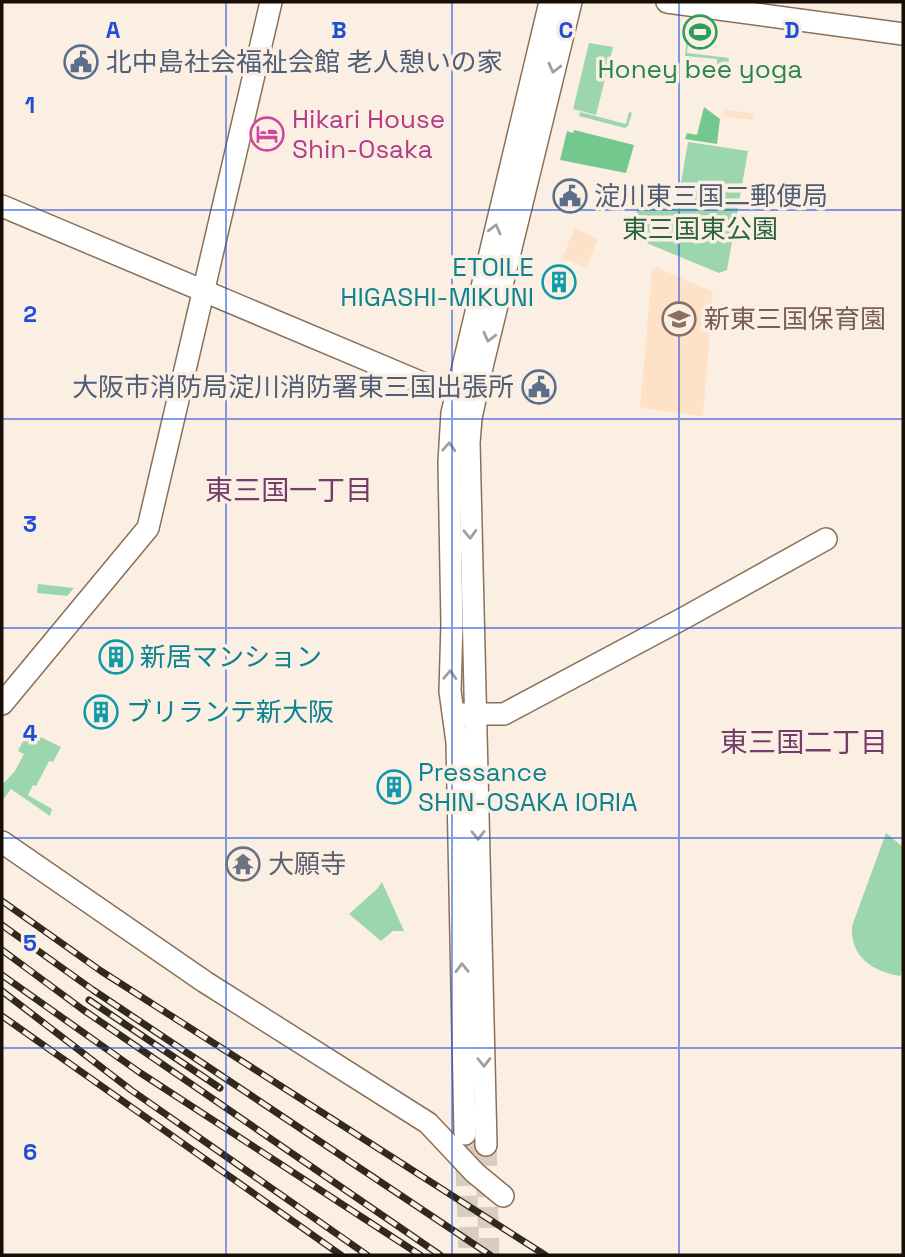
<svg xmlns="http://www.w3.org/2000/svg" width="905" height="1257" viewBox="0 0 905 1257" font-family="'Space Grotesk','Noto Sans JP',sans-serif">
<style>
.built{fill:#ffe1c8}
.green{fill:#9cd6ac}
.forest{fill:#73c98d}
.lines{fill:none;stroke-linecap:round;stroke-linejoin:round}
.minor-tunnel{stroke:#d9cdc3;stroke-width:21;stroke-dasharray:21 10;stroke-linecap:butt}
.minor-casing{stroke:#8b7058;stroke-width:24}
.minor{stroke:#fff;stroke-width:21}
.rail-casing{stroke:#32281f;stroke-width:7}
.rail{stroke:#fbefe4;stroke-width:4.5;stroke-dasharray:13;stroke-linecap:butt}
.oneway{stroke:#a39f9b}
.grid{fill:none;stroke:#1d4ed8;stroke-width:2;stroke-opacity:0.55}
.labels{text-anchor:middle;stroke-width:7;stroke-linejoin:round;paint-order:stroke}
.service-label{font-size:26px;fill:#4e5e75;stroke:#fbefe4;text-anchor:start}
.leisure-label{font-size:26px;fill:#27864d;stroke:#fbefe4}
.hotel-label{font-size:26px;fill:#b23c85;stroke:#fbefe4;text-anchor:start}
.park-label{font-size:26px;fill:#28643d;stroke:#fbefe4}
.culture-label{font-size:26px;fill:#0d838f;stroke:#fbefe4;text-anchor:start}
.education-label{font-size:26px;fill:#785e54;stroke:#fbefe4;text-anchor:start}
.worship-label{font-size:26px;fill:#5b616d;stroke:#fbefe4;text-anchor:start}
.neighbourhood-label{font-size:28px;fill:#743c6a;stroke:#fbefe4}
.grid-label{font-size:23px;text-anchor:middle;font-weight:bold;fill:#1d4ed8;stroke:#fbefe4;stroke-width:7;stroke-linejoin:round;paint-order:stroke}
</style>
<rect width="100%" height="100%" fill="#fbefe4"/>
<g class="built">
<polygon points="724,109 754,114 753,120 723,116"/>
<polygon points="575,228 598,239 586,267 562,258"/>
<polygon points="656,267 713,292 703,416 640,408 652,270"/>
</g>
<g class="green">
<polygon points="687,34 689,34 687,53 729,58 727,73 717,71 717,59 685,56"/>
<polygon points="589,43 613,47 596,115 573,109"/>
<polygon points="580,112 626,124 629,112 632,113 628,126 625,128 579,116"/>
<polygon points="688,142 748,151 727,270 719,273 632,237 639,199 677,206"/>
<polygon points="38,584 74,588 67,596 37,593"/>
<polygon points="28,731 61,747 53,762 49,761 36,786 33,785 28,795 52,809 50,816 11,789 2,801 2,785 15,771 24,754 18,751"/>
<path d="M886,833L903,847V971L900,976C872,971 850,957 852,926Z"/>
<polygon points="382,882 404,931 393,931 381,941 349,914 378,888"/>
</g>
<g class="forest">
<polygon points="704,107 720,119 717,144 685,139 687,133 697,135"/>
<polygon points="574,130 634,145 626,173 560,160 567,131 573,133"/>
</g>
<g class="lines">
<g class="minor-tunnel">
<polyline points="465,1134 469,1255"/>
<polyline points="486,1145 489,1255"/>
</g>
<defs>
<g id="minor">
<polyline points="667,2 903,34"/>
<polyline points="2,206 427,385 470,392"/>
<polyline points="2,704 148,528 271,2"/>
<polyline points="463,714 504,714 684,618 826,539"/>
<polyline points="2,842 205,982 428,1123 475,1173 503,1196"/>
<polyline points="465,1134 457,742 450,691 452,624 449,462 452,413 550,2"/>
<polyline points="486,1145 469,443 471,418 482,367 571,2"/>
</g>
</defs>
<use href="#minor" class="minor-casing"/>
<use href="#minor" class="minor"/>
<defs>
<g id="rail">
<polyline points="2,901 101,971 545,1255"/>
<polyline points="2,925 93,990 490,1255"/>
<polyline points="2,950 82,1009 440,1255"/>
<polyline points="2,975 139,1072 420,1255"/>
<polyline points="2,991 131,1090 367,1255"/>
<polyline points="89,1000 220,1088"/>
<polyline points="2,1016 341,1255"/>
</g>
</defs>
<use href="#rail" class="rail-casing"/>
<use href="#rail" class="rail"/>
</g>
<defs><path id="oneway-chevron" d="M-2-3.5L2.5 0L-2 3.5" fill="none" stroke-width="1.6" stroke-linecap="round" stroke-linejoin="round" transform="scale(1.75)"/></defs>
<g class="oneway">
<use href="#oneway-chevron" transform="translate(554 68) rotate(104)"/>
<use href="#oneway-chevron" transform="translate(495 229) rotate(-76)"/>
<use href="#oneway-chevron" transform="translate(489 337) rotate(104)"/>
<use href="#oneway-chevron" transform="translate(449 447) rotate(-87)"/>
<use href="#oneway-chevron" transform="translate(470 534) rotate(88)"/>
<use href="#oneway-chevron" transform="translate(450 675) rotate(-88)"/>
<use href="#oneway-chevron" transform="translate(478 835) rotate(89)"/>
<use href="#oneway-chevron" transform="translate(462 968) rotate(-91)"/>
<use href="#oneway-chevron" transform="translate(484 1062) rotate(89)"/>
</g>
<path class="grid" d="M226,2V1255M452,2V1255M679,2V1255M2,210H903M2,419H903M2,628H903M2,838H903M2,1048H903"/>
<defs>
<symbol id="stadium-ring" viewBox="-11 -11 22 22"><circle r="9.5" fill="#fbefe4" stroke="#2e9e5b" stroke-width="1.5"/><path d="M0-5a6.5 5 0 1 0 0 10a6.5 5 0 1 0 0-10ZM-3.5-1.8h7v3.6h-7Z" fill="#2e9e5b"/></symbol>
<symbol id="civic-ring" viewBox="-11 -11 22 22"><circle r="9.5" fill="#fbefe4" stroke="#5c6f8a" stroke-width="1.5"/><path d="M-.6-6.5H3V-4.5H.6V-3L4-1V1h2V6H-6V1h2V-1L-.6-3ZM-1.2 2.5V6h2.4V2.5Z" fill="#5c6f8a"/></symbol>
<symbol id="hotel-ring" viewBox="-11 -11 22 22"><circle r="9.5" fill="#fbefe4" stroke="#d1479c" stroke-width="1.5"/><path d="M-6-4.5h1.5V1H6V5H4.5V3h-9V5H-6ZM-4 0a1.8 1.8 0 1 1 3.6 0ZM.5 0V-2.5h3Q6-2.5 6 0Z" fill="#d1479c"/></symbol>
<symbol id="building-ring" viewBox="-11 -11 22 22"><circle r="9.5" fill="#fbefe4" stroke="#0f9aa8" stroke-width="1.5"/><path d="M-4-6H4V6H1V3H-1V6H-4ZM-2.5-4.3h1.7v1.8h-1.7ZM.8-4.3h1.7v1.8H.8ZM-2.5-1h1.7V.8h-1.7ZM.8-1h1.7V.8H.8Z" fill="#0f9aa8"/></symbol>
<symbol id="school-ring" viewBox="-11 -11 22 22"><circle r="9.5" fill="#fbefe4" stroke="#8d6e63" stroke-width="1.5"/><path d="M0-5L7-2L0 1L-7-2ZM-4 1L0 2.5L4 1V4Q0 6-4 4Z" fill="#8d6e63"/></symbol>
<symbol id="temple-ring" viewBox="-11 -11 22 22"><circle r="9.5" fill="#fbefe4" stroke="#6b7280" stroke-width="1.5"/><path d="M0-6L5-2H3V0L6.5 2.5H4V6H1.5V3h-3V6H-4V2.5H-6.5L-3 0V-2H-5Z" fill="#6b7280"/></symbol>
</defs>
<g fill-rule="evenodd">
<use href="#stadium-ring" x="681" y="13" width="38" height="38"/>
<use href="#civic-ring" x="62" y="43" width="38" height="38"/>
<use href="#hotel-ring" x="248" y="115" width="38" height="38"/>
<use href="#civic-ring" x="551" y="177" width="38" height="38"/>
<use href="#building-ring" x="540" y="263" width="38" height="38"/>
<use href="#school-ring" x="660" y="300" width="38" height="38"/>
<use href="#civic-ring" x="520" y="368" width="38" height="38"/>
<use href="#building-ring" x="97" y="638" width="38" height="38"/>
<use href="#building-ring" x="82" y="693" width="38" height="38"/>
<use href="#building-ring" x="375" y="768" width="38" height="38"/>
<use href="#temple-ring" x="224" y="845" width="38" height="38"/>
</g>
<g class="labels">
<g class="service-label">
<text x="106" y="71">北中島社会福祉会館 老人憩いの家</text>
<text x="594" y="205">淀川東三国二郵便局</text>
<text x="514" y="396" text-anchor="end">大阪市消防局淀川消防署東三国出張所</text>
</g>
<g class="leisure-label">
<text x="700" y="78">Honey bee yoga</text>
</g>
<g class="hotel-label">
<text x="292" y="128">Hikari House<tspan x="292" dy="30">Shin-Osaka</tspan></text>
</g>
<g class="park-label">
<text x="700" y="238">東三国東公園</text>
</g>
<g class="culture-label">
<text x="534" y="276" text-anchor="end">ETOILE<tspan x="534" dy="30">HIGASHI-MIKUNI</tspan></text>
<text x="140" y="666">新居マンション</text>
<text x="126" y="721">ブリランテ新大阪</text>
<text x="418" y="781">Pressance<tspan x="418" dy="30">SHIN-OSAKA IORIA</tspan></text>
</g>
<g class="education-label">
<text x="704" y="328">新東三国保育園</text>
</g>
<g class="worship-label">
<text x="268" y="873">大願寺</text>
</g>
<g class="neighbourhood-label">
<text x="289" y="500">東三国一丁目</text>
<text x="804" y="752">東三国二丁目</text>
</g>
</g>
<g class="grid-label">
<text x="113" y="38">A</text>
<text x="339" y="38">B</text>
<text x="566" y="38">C</text>
<text x="792" y="38">D</text>
<text x="30" y="113">1</text>
<text x="30" y="322">2</text>
<text x="30" y="532">3</text>
<text x="30" y="741">4</text>
<text x="30" y="951">5</text>
<text x="30" y="1160">6</text>
</g>
<rect width="905" height="1257" fill="none" stroke="#180e05" stroke-width="7"/>
</svg>
